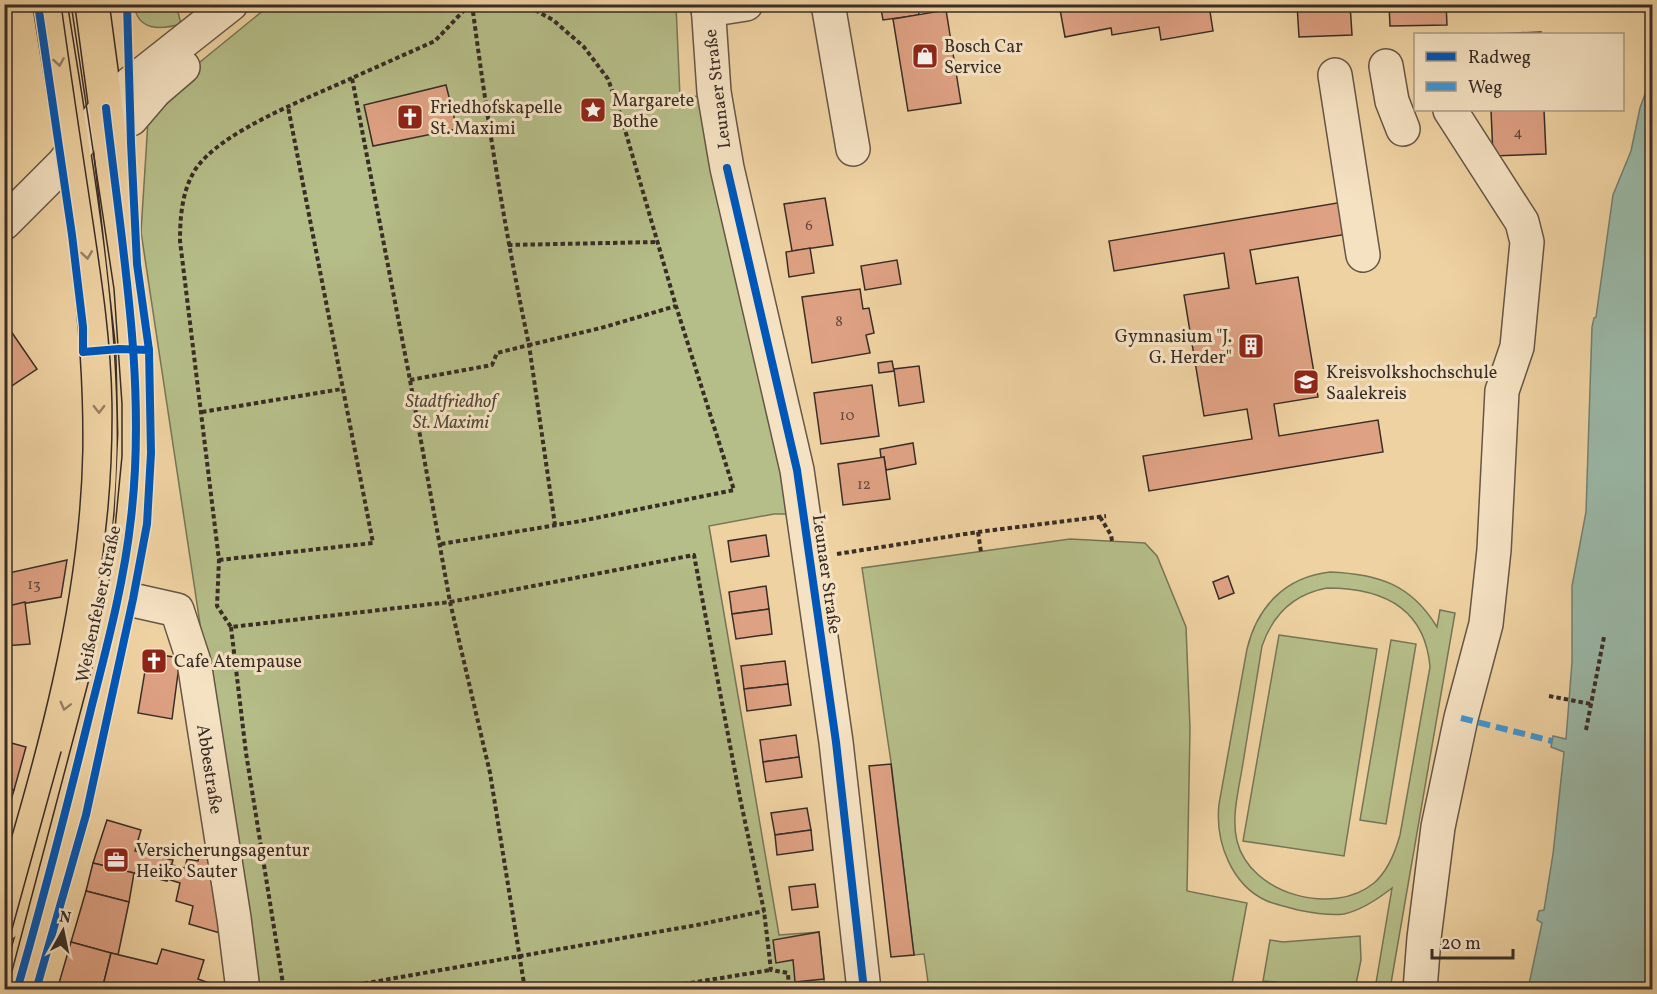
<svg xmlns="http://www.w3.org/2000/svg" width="1657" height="994" viewBox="0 0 1657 994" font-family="Vollkorn,serif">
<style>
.green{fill:#b5bd88;stroke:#777558;stroke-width:1.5;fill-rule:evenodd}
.water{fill:#9ab8a7;stroke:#738074;stroke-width:1.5}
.building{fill:#dea183;stroke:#392d27;stroke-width:1.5}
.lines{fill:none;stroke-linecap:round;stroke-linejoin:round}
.minor-casing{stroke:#665646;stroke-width:36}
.major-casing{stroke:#392d27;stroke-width:36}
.path{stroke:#392d27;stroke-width:4;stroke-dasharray:4.5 3;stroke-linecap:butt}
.minor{stroke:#f5e2c3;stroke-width:33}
.major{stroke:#efd2a2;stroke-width:33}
.tram{stroke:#392d27;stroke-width:1.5}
.quiet{stroke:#3e96d6;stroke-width:6;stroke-dasharray:12 6;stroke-linecap:butt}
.cycleway-casing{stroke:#f5e2c3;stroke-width:11}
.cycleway{stroke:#0057b8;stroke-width:8}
.oneway{stroke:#948064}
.labels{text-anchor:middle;stroke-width:6;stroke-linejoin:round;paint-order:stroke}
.number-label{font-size:15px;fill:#624a3e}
.poi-label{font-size:18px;fill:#392d27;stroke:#f5e2c3;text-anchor:start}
.street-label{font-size:18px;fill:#392d27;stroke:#f5e2c3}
.park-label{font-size:18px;font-style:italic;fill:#524a3a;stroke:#f5e2c3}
</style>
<rect width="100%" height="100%" fill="#efd2a2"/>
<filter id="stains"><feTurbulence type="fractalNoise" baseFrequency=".00333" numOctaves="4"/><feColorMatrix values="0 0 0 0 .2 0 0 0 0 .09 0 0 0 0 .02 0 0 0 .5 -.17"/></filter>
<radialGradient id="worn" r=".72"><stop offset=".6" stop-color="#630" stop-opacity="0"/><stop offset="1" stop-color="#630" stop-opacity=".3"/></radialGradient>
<g class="green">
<path d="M134,5H181L177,8L181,24C160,30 138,31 134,5Z"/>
<polygon points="270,5 676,5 680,97 703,96 789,514 774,514 709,526 779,935 819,932 825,989 255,989 141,232 148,121 189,71"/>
<polygon points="1070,539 1145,543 1157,556 1186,627 1190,728 1187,891 1247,903 1231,989 929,989 924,954 914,955 891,762 862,568"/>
<path d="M1330,572C1378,574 1411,584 1437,627L1440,610L1455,613L1390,989H1375L1392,888C1378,899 1362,910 1344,914C1329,916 1313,913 1298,910C1288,907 1277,905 1267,901C1231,885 1215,841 1219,804L1247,649C1257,607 1285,577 1330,572ZM1327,588C1381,588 1425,607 1430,667L1400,835C1395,853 1388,871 1374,883C1333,917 1250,894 1237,841C1231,816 1239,789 1243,763C1249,724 1256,685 1262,646C1273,614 1294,594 1327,588Z"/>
<polygon points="1279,635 1377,649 1344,856 1243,841"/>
<polygon points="1391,640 1416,644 1386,824 1360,820"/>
<polygon points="1360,936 1361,960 1355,989 1293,989 1276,982 1263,981 1270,940 1283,942"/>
</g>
<polygon class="water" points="1652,75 1652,989 1528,989 1542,923 1537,920 1539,911 1544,910 1553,854 1564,752 1551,747 1553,736 1566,739 1572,662 1572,586 1586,512 1592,327 1594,318 1596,317 1613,195 1631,151 1640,108"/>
<g class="building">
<polygon points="880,4 918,4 919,15 883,20"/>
<polygon points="1059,4 1212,4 1209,5 1213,31 1161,40 1159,27 1112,35 1111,28 1065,37"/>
<polygon points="1297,4 1350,4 1352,35 1299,37"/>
<polygon points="1389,4 1446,4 1447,25 1390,26"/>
<polygon points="946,10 961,103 908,111 893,19"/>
<polygon points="1541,32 1541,34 1489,34"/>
<polygon points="446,85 457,129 373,146 364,105"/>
<polygon points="1491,110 1544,110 1546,154 1493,156"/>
<polygon points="825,198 833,245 792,251 784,204"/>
<polygon points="1343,202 1348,234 1250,250 1256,284 1298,277 1318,397 1274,404 1279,436 1378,420 1383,452 1149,491 1143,456 1252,439 1247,409 1204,416 1184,295 1229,288 1224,253 1114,271 1109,241"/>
<polygon points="810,248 814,273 789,277 786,252"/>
<polygon points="897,260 901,284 865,290 861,266"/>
<polygon points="860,289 863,309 869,308 874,333 866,335 870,353 812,363 802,297"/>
<polygon points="6,324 37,369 4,391 4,325"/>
<polygon points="892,361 894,371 879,373 878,363"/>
<polygon points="919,366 924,402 899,406 894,369"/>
<polygon points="872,385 879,436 821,444 814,393"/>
<polygon points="913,443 916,464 886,470 884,457 881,458 880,449"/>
<polygon points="884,457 890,499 843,505 838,464"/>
<polygon points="766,535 769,556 731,562 728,541"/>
<polygon points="67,560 61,597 4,607 4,574"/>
<polygon points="1228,576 1234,593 1219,599 1213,582"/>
<polygon points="766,586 769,609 732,614 729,592"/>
<polygon points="25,602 30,644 4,646 4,607"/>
<polygon points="769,609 772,634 736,639 732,614"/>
<polygon points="148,653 180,658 172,719 138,713"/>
<polygon points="785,661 788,684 744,689 741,666"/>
<polygon points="788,684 791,705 747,711 744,689"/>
<polygon points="796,735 799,757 763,762 760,740"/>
<polygon points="4,741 26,747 14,790 4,787"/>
<polygon points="799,757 802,777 766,782 763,762"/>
<polygon points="891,764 914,955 891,957 869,766"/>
<polygon points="4,787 14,790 4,823"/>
<polygon points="807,808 811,830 775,835 771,813"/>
<polygon points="107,820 141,830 135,851 173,860 167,881 93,863"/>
<polygon points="811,830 813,850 777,855 775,835"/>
<polygon points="202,848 210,850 220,933 189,924 193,906 176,901 180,883 167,879 171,865 185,868 187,859 198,861"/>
<polygon points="93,863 134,873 129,902 86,891"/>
<polygon points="815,884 818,907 792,910 789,887"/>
<polygon points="86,891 129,902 118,955 71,942"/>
<polygon points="819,932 824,979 795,982 793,960 776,963 773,940"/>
<polygon points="71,942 111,953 102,990 57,990"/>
<polygon points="162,949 204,960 198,979 228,990 102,990 111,953 157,964"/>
</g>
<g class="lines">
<defs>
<g id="minor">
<polyline points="708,4 714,92 727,168 797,470 836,742 864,990"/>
<polyline points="828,4 853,149"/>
<polyline points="708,10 746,4"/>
<polyline points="1386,66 1392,101 1403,129"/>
<polyline points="1335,75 1363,255"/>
<polyline points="131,119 155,91 183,67"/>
<polyline points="4,223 63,164 106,108 131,83 231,4"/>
<polyline points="119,597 177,610 194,662 234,918 243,990"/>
<polyline points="1420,990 1424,938 1438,827 1461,718 1486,624 1494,550 1502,391 1517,347 1527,242 1522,222 1450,110"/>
</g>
<g id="major">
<path d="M4,924C50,769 97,613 100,451C102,301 73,152 50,4"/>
<polyline points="17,990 52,869 119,597 131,517 135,434 133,348 106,108 92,4"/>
</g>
</defs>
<use href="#minor" class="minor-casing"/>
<use href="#major" class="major-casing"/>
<g class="path">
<polyline points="470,4 435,41 352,78 410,380 450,602 694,555 740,798 764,911 771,970 788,973 789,990"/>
<path d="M472,4C487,119 505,232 529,345L601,328L676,306"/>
<path d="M352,78C309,98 220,131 195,170C182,191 180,217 180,241L219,560L217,606L231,627L450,602L490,773L525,990"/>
<polyline points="508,245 658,242"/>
<polyline points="410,380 492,365 497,353 529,345 555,525"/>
<polyline points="202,412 342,389"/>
<polyline points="1100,517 1111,535 1112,541"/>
<polyline points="978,532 981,552"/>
<polyline points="441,544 581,521 734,490 676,306 621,116 608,79 584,47 553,20 524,4"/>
<polyline points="837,554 978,532 1106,516"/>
<polyline points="219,560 373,543 288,107"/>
<polyline points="231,627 246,753 284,990"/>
<polyline points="1549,696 1591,704"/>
<polyline points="1586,730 1604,637"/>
<polyline points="327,990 697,925 764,911"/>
<polyline points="646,990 771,970"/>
</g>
<use href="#minor" class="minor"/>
<use href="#major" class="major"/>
<g class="tram">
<path d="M61,4C70,70 80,136 90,202C100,269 111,336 112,404C113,497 101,592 79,682"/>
<polyline points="4,958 61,752"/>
<polyline points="7,990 92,668 111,570 122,456 122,404 114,289 71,4"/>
</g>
<polyline class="quiet" points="1461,718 1552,741"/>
<defs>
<g id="cycleway">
<polyline points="127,4 131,143 137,264 149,350"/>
<polyline points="727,168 797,470 836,742 864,990"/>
<path d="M17,990C44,896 68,803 91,709C107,646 124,583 131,518C147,382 121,243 106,108"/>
<polyline points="36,990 86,815 133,599 147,524 151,453 149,350 119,349 83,352 83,327 72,235 38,4"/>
</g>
</defs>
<use href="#cycleway" class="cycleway-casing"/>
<use href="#cycleway" class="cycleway"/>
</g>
<defs><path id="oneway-chevron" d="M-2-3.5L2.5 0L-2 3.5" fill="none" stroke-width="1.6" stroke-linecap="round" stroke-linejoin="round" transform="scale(1.5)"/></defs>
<g class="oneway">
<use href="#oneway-chevron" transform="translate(59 62) rotate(81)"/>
<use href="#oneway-chevron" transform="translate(87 255) rotate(82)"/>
<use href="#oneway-chevron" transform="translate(99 409) rotate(89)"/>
<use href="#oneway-chevron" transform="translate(65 706) rotate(104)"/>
</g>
<defs>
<symbol id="shop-square" viewBox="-11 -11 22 22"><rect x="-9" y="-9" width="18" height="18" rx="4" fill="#8f2418" stroke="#f5e2c3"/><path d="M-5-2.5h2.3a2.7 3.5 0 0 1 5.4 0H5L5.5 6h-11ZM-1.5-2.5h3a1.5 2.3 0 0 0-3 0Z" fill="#fff"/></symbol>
<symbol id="sight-square" viewBox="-11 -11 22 22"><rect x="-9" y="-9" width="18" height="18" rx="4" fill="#8f2418" stroke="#f5e2c3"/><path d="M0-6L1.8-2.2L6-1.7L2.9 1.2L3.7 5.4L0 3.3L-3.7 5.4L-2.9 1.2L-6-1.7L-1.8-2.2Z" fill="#fff"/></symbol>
<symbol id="church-square" viewBox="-11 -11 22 22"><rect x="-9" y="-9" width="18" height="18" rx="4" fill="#8f2418" stroke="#f5e2c3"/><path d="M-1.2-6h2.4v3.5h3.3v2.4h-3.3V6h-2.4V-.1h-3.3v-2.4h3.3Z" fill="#fff"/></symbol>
<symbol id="building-square" viewBox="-11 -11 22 22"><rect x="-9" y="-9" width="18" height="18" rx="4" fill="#8f2418" stroke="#f5e2c3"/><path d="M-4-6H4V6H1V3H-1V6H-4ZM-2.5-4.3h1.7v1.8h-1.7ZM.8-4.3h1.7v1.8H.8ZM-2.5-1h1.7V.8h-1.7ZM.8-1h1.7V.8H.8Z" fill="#fff"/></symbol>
<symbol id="university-square" viewBox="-11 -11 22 22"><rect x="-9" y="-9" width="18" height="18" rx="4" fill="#8f2418" stroke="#f5e2c3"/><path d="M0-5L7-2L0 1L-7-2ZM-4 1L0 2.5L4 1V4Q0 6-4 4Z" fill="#fff"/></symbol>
<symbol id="office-square" viewBox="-11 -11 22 22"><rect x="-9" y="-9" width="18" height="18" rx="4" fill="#8f2418" stroke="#f5e2c3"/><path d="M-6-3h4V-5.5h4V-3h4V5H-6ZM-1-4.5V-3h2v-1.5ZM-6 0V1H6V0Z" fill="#fff"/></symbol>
</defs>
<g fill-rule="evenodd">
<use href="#shop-square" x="910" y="41" width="30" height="30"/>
<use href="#sight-square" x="578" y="95" width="30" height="30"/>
<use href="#church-square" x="395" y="102" width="30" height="30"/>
<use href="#building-square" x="1236" y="331" width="30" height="30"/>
<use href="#university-square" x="1291" y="367" width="30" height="30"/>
<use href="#church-square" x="139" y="646" width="30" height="30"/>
<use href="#office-square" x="101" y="845" width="30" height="30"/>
</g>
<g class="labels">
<g class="number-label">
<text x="1518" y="137">4</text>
<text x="809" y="230">6</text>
<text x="839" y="326">8</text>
<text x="847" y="420">10</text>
<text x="864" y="489">12</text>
<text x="34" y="589">13</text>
</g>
<g class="poi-label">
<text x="944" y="52">Bosch Car<tspan x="944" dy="21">Service</tspan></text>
<text x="612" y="106">Margarete<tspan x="612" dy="21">Bothe</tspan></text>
<text x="430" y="113">Friedhofskapelle<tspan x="430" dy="21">St. Maximi</tspan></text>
<text x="1232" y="342" text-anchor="end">Gymnasium "J.<tspan x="1232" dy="21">G. Herder"</tspan></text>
<text x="1326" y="378">Kreisvolkshochschule<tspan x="1326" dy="21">Saalekreis</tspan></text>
<text x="174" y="667">Cafe Atempause</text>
<text x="136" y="856">Versicherungsagentur<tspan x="136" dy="21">Heiko Sauter</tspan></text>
</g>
<g class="street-label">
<text transform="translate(717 89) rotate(-97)" y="6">Leunaer Straße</text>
<text transform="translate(827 574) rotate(82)" y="6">Leunaer Straße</text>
<text transform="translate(98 604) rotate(-78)" y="6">Weißenfelser Straße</text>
<text transform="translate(210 769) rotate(81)" y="6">Abbestraße</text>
</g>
<g class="park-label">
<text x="451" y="407">Stadtfriedhof<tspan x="451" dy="21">St. Maximi</tspan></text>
</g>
</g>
<rect width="1657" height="994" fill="none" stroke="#efd2a2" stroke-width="24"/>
<rect x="6" y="6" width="1645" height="982" fill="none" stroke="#392d27" stroke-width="3"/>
<rect x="12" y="12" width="1633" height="970" fill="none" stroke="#392d27" stroke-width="1.5"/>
<rect x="1414" y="33" width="210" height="78" fill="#f5e2c3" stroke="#aa9a85" stroke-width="1.5"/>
<rect x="1426" y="52" width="30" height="9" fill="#0057b8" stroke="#aa9a85" stroke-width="1.5"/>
<text x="1468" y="63" font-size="18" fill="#392d27">Radweg</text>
<rect x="1426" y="82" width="30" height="9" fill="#3e96d6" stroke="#aa9a85" stroke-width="1.5"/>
<text x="1468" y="93" font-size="18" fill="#392d27">Weg</text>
<g transform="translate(63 931) rotate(9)" stroke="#f5e2c3" stroke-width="4.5" paint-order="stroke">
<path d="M0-4.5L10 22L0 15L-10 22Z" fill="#392d27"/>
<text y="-9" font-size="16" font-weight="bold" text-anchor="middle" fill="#392d27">N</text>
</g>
<path d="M1432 949v9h81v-9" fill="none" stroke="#392d27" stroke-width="3"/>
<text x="1441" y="949" font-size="18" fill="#392d27" stroke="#f5e2c3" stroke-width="4.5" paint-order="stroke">20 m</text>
<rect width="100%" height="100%" filter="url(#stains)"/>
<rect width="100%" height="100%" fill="url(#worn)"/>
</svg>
